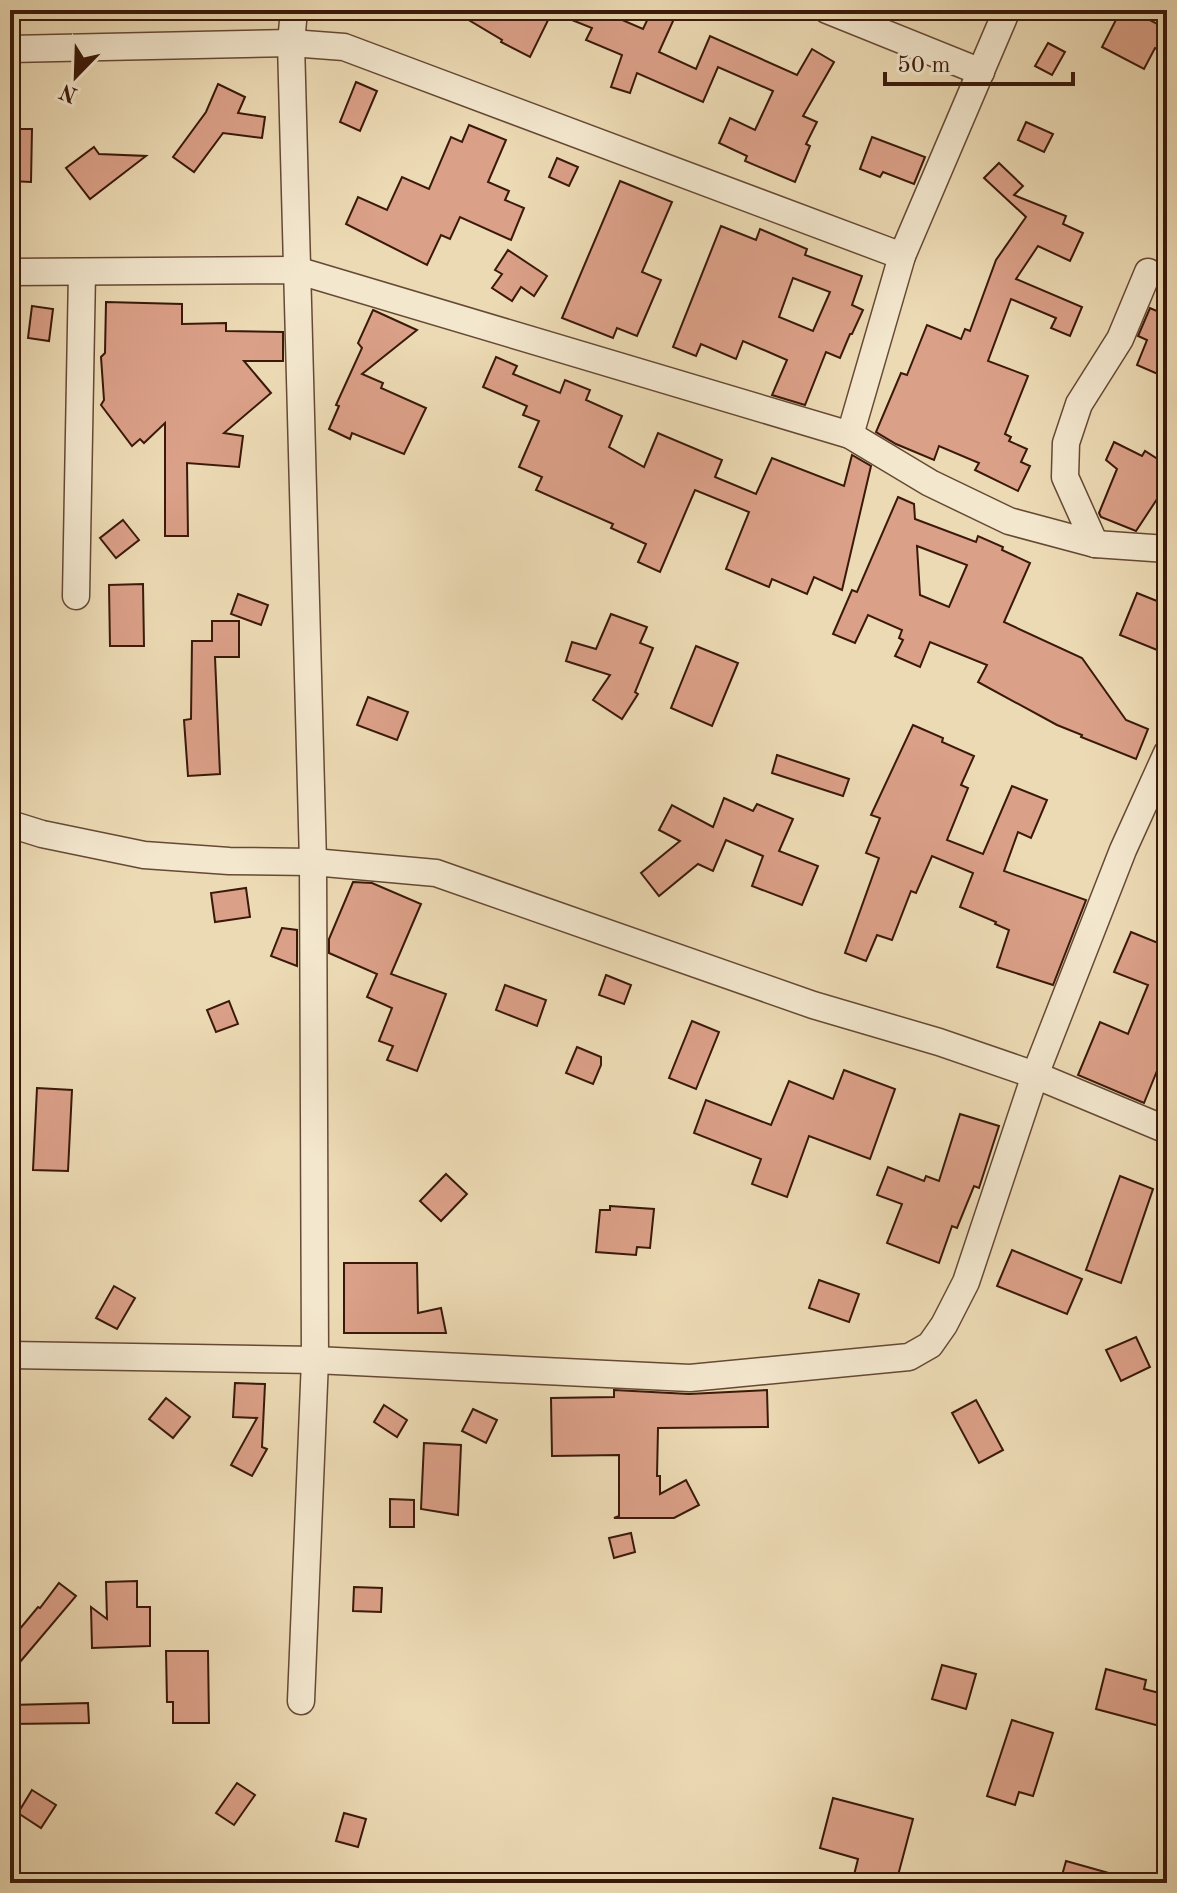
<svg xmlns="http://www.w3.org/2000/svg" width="1177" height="1893" viewBox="0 0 1177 1893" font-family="'Old Standard TT',serif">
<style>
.building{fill:#dba088;stroke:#3a190a;stroke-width:2;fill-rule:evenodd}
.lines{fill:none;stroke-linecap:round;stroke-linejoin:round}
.street-casing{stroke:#664934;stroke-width:29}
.street{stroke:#f3e7ce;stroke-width:26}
</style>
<rect width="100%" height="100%" fill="#ecdab4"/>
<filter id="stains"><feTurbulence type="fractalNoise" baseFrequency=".0025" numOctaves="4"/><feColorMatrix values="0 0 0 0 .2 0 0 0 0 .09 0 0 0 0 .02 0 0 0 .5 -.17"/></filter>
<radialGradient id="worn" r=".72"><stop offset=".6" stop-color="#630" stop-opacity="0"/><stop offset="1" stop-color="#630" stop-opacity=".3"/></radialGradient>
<g class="building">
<polygon points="452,10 599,10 643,29 652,10 678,10 659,52 696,69 710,36 797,75 812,49 834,62 803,116 817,122 806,144 810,146 795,182 745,161 747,156 719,143 730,118 755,130 773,91 718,67 703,102 637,73 630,93 611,87 622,55 586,40 592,28 552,12 530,57 501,42 502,40"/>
<polygon points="1121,10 1131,10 1167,29 1167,54 1155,48 1144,69 1102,47"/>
<polygon points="1048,43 1065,52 1052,75 1035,66"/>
<polygon points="356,82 377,91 360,131 340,122"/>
<polygon points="218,84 245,97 238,113 265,117 262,138 223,133 194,172 173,157 206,112"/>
<polygon points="1026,122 1053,134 1044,152 1018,140"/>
<polygon points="469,125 506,140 488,182 509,191 505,200 524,208 511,240 460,217 450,239 441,235 427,265 346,224 358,197 387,210 402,177 429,189 451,137 462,142"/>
<polygon points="10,129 32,129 31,182 10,181"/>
<polygon points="872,137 925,157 914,184 883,172 880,177 860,169"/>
<polygon points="94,147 99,154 146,156 90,199 66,168"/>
<polygon points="557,158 578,167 569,186 549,177"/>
<polygon points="999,163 1023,186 1014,195 1066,216 1063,224 1083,233 1070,261 1038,246 1016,279 1082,307 1070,336 1051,328 1056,318 1011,299 988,361 1028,376 1005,434 1011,437 1009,441 1027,449 1021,462 1030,466 1018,491 975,470 979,463 939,446 934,460 896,444 876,432 901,373 907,375 927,325 961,339 965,329 970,331 996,260 1026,217 984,178"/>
<polygon points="620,181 672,202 642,272 661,280 637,336 617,328 613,338 562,318"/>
<path d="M721,226L756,240L760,229L807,249L805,255L862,276L852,305L863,310L852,334H850L840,358L826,352L805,405L772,395L787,360L743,341L736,359L701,344L696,356L673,347ZM793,278L830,292L813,331L779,317Z"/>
<polygon points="508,250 547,276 534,296 521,287 512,301 492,288 502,274 495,270"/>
<polygon points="1167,293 1167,378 1137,365 1147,340 1138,336 1150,308 1159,312"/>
<polygon points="106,302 182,304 182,324 226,323 226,331 283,332 283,361 244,361 271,393 224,433 243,436 239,467 187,463 188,536 165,536 165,423 144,443 140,439 132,446 101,405 104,400 101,357 105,353"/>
<polygon points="32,306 53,309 49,341 28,338"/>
<polygon points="373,310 417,330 362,374 383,383 381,388 426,408 404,454 352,433 350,439 329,429 339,406 336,405 362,348 358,343"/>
<polygon points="496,357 517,366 513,374 560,393 565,380 590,390 586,400 622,416 609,447 644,467 658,433 722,460 715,477 756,494 772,458 844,486 852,455 871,466 842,590 814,577 807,594 772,579 769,587 726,569 749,512 695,490 660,572 638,562 646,544 611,528 613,524 536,490 542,477 519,467 539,421 523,415 527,406 483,387"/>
<polygon points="1114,442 1142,456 1145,451 1167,465 1167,484 1136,531 1101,517 1099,513 1117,469 1106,460"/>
<path d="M898,497L914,504L915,519L976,542L978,536L1003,547L1002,550L1030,563L1004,622L1082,658L1126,720L1148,729L1136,759L1081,737L1082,735L1057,725L978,682L987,665L930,642L920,667L895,656L903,640L899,638L902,630L868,615L855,643L833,634L852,590L857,592ZM917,546L967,565L949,607L920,595Z"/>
<polygon points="123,520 139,540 116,558 100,538"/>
<polygon points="143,584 144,646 110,646 109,585"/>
<polygon points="1137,593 1167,605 1167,654 1120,635"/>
<polygon points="238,594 268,605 261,625 231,614"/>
<polygon points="611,614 647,627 640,643 653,648 635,692 638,694 622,719 593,700 610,675 566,661 572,642 596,649"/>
<polygon points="212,621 239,621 239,657 215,657 220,774 188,776 184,720 191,719 192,641 212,641"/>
<polygon points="696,646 738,663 712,726 671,708"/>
<polygon points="368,697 408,712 397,740 357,725"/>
<polygon points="913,725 943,738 942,742 974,756 961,785 968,788 947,840 983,854 1012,786 1047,800 1031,838 1018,832 1004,871 1086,900 1053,985 997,967 1009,930 995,924 996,922 960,907 973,873 932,856 916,893 911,891 892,940 877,935 866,961 845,953 879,858 866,853 880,818 871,815"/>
<polygon points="777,755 849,779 843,796 772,773"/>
<polygon points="724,798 753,811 757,804 793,819 779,851 818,866 802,905 752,886 763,856 726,840 713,871 698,864 659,896 641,873 680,841 659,830 672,805 713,827"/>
<polygon points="353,882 372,883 421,904 391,974 446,994 417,1071 387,1060 393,1046 379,1041 392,1008 367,997 377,974 329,953 329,939"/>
<polygon points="246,888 250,917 215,922 211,893"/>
<polygon points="282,928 297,930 297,966 271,956"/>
<polygon points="1131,932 1163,945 1167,939 1167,1046 1144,1103 1078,1075 1100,1022 1128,1034 1148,985 1114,972"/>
<polygon points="606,975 631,985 624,1004 599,995"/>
<polygon points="505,985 546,1000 537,1026 496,1010"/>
<polygon points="229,1001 238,1024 216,1032 207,1010"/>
<polygon points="692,1021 719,1032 696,1089 669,1078"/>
<polygon points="577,1047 601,1057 601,1065 593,1084 566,1073"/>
<polygon points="844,1070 895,1089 870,1159 809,1136 787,1197 752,1184 761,1159 694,1133 706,1100 771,1125 789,1081 833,1099"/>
<polygon points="37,1088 72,1090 68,1171 33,1170"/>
<polygon points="960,1114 999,1126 979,1188 974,1186 957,1228 952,1226 939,1263 887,1243 902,1204 877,1195 888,1167 924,1181 926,1176 939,1181"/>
<polygon points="446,1174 467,1194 441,1221 420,1201"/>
<polygon points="1120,1176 1153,1189 1121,1283 1086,1270"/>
<polygon points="610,1206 654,1209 650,1248 637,1247 636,1255 596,1252 600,1210 610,1210"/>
<polygon points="1012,1250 1082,1279 1067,1314 997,1286"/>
<polygon points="344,1263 417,1263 418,1313 441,1308 446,1333 344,1333"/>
<polygon points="819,1280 859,1294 849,1322 809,1308"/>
<polygon points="114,1286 135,1298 117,1329 96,1318"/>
<polygon points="1136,1337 1150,1367 1121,1381 1106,1350"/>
<polygon points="235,1383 265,1384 262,1447 267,1449 252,1476 231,1465 257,1418 233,1417"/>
<polygon points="614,1390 689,1394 767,1390 768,1427 658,1428 657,1476 660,1476 660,1494 686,1480 699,1505 674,1518 614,1518 619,1516 619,1455 552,1456 551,1398 614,1397"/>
<polygon points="166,1398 190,1417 173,1438 149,1419"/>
<polygon points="976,1400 1003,1450 979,1463 952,1413"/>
<polygon points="384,1405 407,1420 397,1437 374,1422"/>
<polygon points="473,1409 497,1420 486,1443 462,1431"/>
<polygon points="424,1443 461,1445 458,1515 421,1509"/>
<polygon points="390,1499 414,1500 414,1527 390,1527"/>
<polygon points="631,1533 635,1552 614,1558 609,1538"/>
<polygon points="137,1581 137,1607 150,1607 150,1646 92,1648 91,1607 107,1619 106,1582"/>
<polygon points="59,1583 76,1596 20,1662 10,1654 10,1649 17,1640 13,1637 38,1607 40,1608"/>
<polygon points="354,1587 382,1588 381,1612 353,1611"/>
<polygon points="166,1651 208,1651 209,1723 173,1723 173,1702 167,1702"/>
<polygon points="942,1665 976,1674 966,1709 932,1699"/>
<polygon points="1106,1669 1146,1680 1144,1689 1167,1695 1167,1728 1096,1709"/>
<polygon points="88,1703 89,1723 10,1724 10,1705"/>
<polygon points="1012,1720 1053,1733 1033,1796 1019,1792 1015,1805 987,1796"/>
<polygon points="237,1783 255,1795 234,1825 216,1813"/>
<polygon points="32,1790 56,1805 41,1828 18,1813"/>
<polygon points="833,1798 913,1819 896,1883 852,1883 858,1859 820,1848"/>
<polygon points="344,1813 366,1819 358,1847 336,1841"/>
<polygon points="1066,1861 1123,1877 1122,1883 1073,1883 1061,1879"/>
</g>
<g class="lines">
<defs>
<g id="street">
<polyline points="294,10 291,43 313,862 315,1360 301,1701"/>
<polyline points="827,10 981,72"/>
<polyline points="10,49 291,43 344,47 902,256"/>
<polyline points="10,272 296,270 850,435 930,483 1009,521 1095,544 1167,549"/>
<polyline points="850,435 902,256 1007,10"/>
<polyline points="1095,544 1065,477 1066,443 1079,404 1120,339 1148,272"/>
<polyline points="76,596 82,272"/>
<polyline points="10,824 42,834 144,855 229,861 313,862 436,873 813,1005 939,1042 1035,1075 1167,1130"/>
<polyline points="10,1355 315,1360 690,1378 909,1357 930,1345 944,1325 966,1282 1035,1075 1123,850 1167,753"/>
</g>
</defs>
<use href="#street" class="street-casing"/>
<use href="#street" class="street"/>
</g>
<rect width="1177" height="1893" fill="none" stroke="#ecdab4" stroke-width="40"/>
<rect x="12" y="12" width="1153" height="1869" fill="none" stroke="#3a190a" stroke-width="4"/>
<rect x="20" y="20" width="1137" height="1853" fill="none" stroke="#3a190a" stroke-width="2"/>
<g transform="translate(76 76) rotate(203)" stroke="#f3e7ce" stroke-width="6" paint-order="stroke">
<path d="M0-6L14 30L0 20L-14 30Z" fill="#3a190a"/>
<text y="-12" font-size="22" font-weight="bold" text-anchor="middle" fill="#3a190a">N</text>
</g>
<path d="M885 72v12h188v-12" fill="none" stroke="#3a190a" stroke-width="4"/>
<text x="897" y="72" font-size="24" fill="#3a190a" stroke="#f3e7ce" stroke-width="6" paint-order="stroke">50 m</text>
<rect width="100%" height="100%" filter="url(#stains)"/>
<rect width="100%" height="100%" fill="url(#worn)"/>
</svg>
